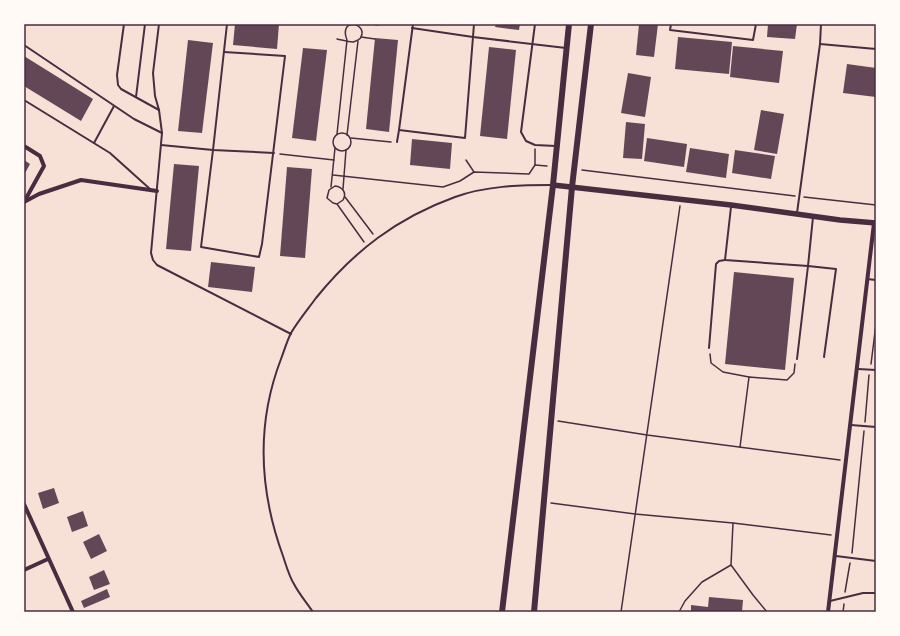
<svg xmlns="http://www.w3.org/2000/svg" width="900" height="636" viewBox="0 0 900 636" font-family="Raleway,sans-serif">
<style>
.building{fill:#644757}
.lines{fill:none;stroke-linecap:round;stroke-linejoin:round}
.path{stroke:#4a2c40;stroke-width:1.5}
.service{stroke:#4a2c40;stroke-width:2}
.minor{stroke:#4a2c40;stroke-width:4}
.tertiary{stroke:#4a2c40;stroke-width:5.5}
.secondary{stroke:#4a2c40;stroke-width:6}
.neatline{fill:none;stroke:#4a2c40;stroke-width:1.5}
</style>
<rect width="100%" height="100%" fill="#f7e1d7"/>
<g class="building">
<polygon points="235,24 279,24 277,49 233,45"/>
<polygon points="496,24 520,24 519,30 495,27"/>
<polygon points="639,24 658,24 654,57 636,55"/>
<polygon points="768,24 797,24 795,39 767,37"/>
<polygon points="678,37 732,42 729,74 675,69"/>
<polygon points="375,38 398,40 389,132 366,129"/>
<polygon points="188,40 213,43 202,133 178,131"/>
<polygon points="733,46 783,51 779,83 730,77"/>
<polygon points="489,47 516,50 507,139 480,136"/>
<polygon points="303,48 327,50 316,141 292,138"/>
<polygon points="24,56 93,99 81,121 24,86"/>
<polygon points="847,64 876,68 876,97 843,93"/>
<polygon points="628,73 651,77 645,117 621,113"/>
<polygon points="761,110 784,114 777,154 754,150"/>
<polygon points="626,122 645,124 642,159 623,158"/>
<polygon points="647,138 687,144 684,167 644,161"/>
<polygon points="412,139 452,143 450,169 410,165"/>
<polygon points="690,148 729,154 726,178 686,172"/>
<polygon points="735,150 775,156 771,179 732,173"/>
<polygon points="24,160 30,164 24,175"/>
<polygon points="174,164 199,166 191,251 166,249"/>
<polygon points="287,167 312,169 305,258 280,256"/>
<polygon points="211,262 255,267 252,292 208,287"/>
<polygon points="734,272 794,278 785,370 725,364"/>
<polygon points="54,488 59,503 43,509 38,493"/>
<polygon points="83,511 88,526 72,532 67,517"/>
<polygon points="99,534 107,551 91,559 83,542"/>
<polygon points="104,570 110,584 94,590 89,577"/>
<polygon points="107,589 110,597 84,608 81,601"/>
<polygon points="709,597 743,600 742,612 691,612 691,605 708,607"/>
</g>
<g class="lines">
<g class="path">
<polyline points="372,24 378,25"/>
<polyline points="361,37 375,39"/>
<circle cx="342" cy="142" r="9"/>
<path d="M337,134L347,40C338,17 368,23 361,37C360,40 356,41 353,42C348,42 342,40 337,39"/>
<polyline points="347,135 358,41"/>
<polyline points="351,138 391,142"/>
<polyline points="280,154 334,160"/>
<polyline points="466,160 474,172"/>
<polyline points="535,165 547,166"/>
<polyline points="582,170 795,196"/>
<polyline points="333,175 443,187 460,181 474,172 529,174 535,165 535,149"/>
<polyline points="331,187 335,148"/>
<polyline points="343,189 346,150"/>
<polyline points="345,197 373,234"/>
<polyline points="804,197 876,205"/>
<path d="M337,204L343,200C347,193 343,187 335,186L329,190L327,198L333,203L337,204L364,242"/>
<polyline points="710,354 711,363 723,372 749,377"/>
<polyline points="871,364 876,324"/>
<polyline points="558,421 647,435 840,460"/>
<polyline points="865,422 869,375"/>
<polyline points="740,447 749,377 787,380 794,373 795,364"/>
<polyline points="551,503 635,514 733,523 731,565"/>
<polyline points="733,523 831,535"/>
<polyline points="852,553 864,431"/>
<polyline points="845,592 850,563"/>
<polyline points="621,612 680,206"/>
<polyline points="679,612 685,601 702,582 731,565 753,595 767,612"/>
<polyline points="843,612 844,604"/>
</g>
<g class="service">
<polyline points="124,24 117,75 118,85 121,89 159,110"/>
<polyline points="159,24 153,73 155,96 159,110 162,133 151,253 153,260 157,265 291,334"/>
<polyline points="227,24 213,150 274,153"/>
<polyline points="413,24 399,130 465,138 474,24"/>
<polyline points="535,24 521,132 526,141 535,145 556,146"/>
<polyline points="671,24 670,30 753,40 756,24"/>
<polyline points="412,28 473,37 566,48"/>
<polyline points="820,44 876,49"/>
<polyline points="24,45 134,119 162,133"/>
<polyline points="136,97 145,24"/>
<polyline points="24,100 110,153 150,189"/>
<polyline points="397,142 399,130"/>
<polyline points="94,143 114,106"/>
<polyline points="161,145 213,150 201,247 259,257 262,244 285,56 224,52"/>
<polyline points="731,207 725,260 808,266 813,217"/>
<polyline points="797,213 820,44 821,24"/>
<polyline points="867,279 876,280"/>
<polyline points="709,348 716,264 719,261 725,260"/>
<polyline points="797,359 808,266 836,269 824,357"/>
<polyline points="858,369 876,370"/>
<polyline points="876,398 876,402"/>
<polyline points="851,425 876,427"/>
<polyline points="836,556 876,561"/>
<polyline points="830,601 863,593 876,593"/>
<path d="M313,612C307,603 299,594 294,584C289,576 286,565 283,556C259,490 256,424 281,359C284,351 287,341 291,333C298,321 308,309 316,298C354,251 397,218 455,197C485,186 519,185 551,185"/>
</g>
<g class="minor">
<polyline points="24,146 40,156 44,166 24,202"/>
<polyline points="24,202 39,194 81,180 157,191"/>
<polyline points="24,504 73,612"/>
<polyline points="24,570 48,559"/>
<polyline points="828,612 874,223"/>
</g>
<polyline class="tertiary" points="553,185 731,205 840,220 876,223"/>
<g class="secondary">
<polyline points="502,612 553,185 569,24"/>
<polyline points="534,612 572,187 591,24"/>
</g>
</g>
<rect width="900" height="636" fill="none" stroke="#fffaf5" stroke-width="50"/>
<rect x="25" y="25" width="850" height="586" class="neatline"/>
</svg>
